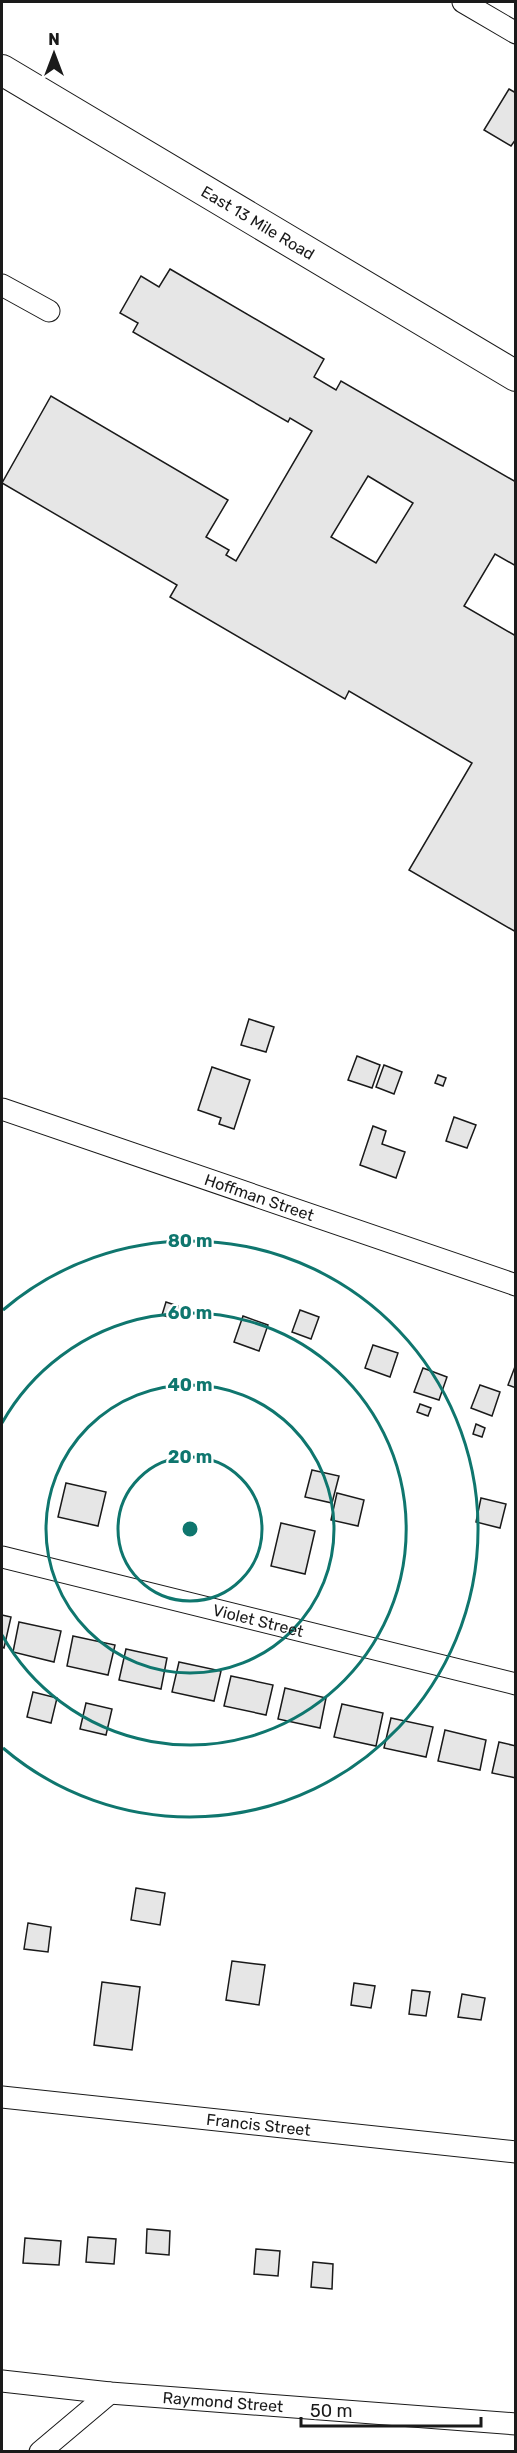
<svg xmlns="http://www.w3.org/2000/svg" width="517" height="2453" viewBox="0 0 517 2453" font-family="Rubik,sans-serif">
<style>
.building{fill:#e6e6e6;stroke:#1a1a1a;stroke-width:1.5;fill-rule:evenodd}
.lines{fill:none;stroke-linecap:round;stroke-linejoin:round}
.minor-casing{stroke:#1a1a1a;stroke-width:23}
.secondary-casing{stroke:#1a1a1a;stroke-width:32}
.minor{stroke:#fff;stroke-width:21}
.secondary{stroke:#fff;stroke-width:30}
.ring{fill:none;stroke:#0f766e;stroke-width:3}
.labels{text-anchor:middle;stroke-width:4.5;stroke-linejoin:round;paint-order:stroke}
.street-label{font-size:16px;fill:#1a1a1a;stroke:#fff}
.centre{fill:#0f766e;stroke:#fff;stroke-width:3}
.ring-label{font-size:18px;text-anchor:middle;font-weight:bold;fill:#0f766e;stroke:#fff;stroke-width:4.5;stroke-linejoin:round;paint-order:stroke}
</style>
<rect width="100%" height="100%" fill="#fff"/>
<g class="building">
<polygon points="509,89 516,93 516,139 511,146 484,130"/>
<path d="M170,269L324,359L314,377L336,390L341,381L516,482V566L495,554L464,606L516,636V932L409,870L472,763L349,691L345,699L170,597L177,585L2,483L51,396L228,500L206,537L229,550L226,555L236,561L312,431L290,418L288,422L133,332L138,323L120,313L141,276L159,287ZM368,476L413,503L376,563L331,537Z"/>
<polygon points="249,1019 274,1027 266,1052 241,1045"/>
<polygon points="357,1056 380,1065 372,1088 348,1080"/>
<polygon points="384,1065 402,1072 394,1094 376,1087"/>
<polygon points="212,1067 250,1080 234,1129 219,1124 221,1118 198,1110"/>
<polygon points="438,1075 446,1078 443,1086 435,1083"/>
<polygon points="454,1117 476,1125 467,1148 446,1141"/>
<polygon points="373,1126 386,1131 382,1144 405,1152 396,1178 360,1165"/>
<polygon points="166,1302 178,1306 175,1319 162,1315"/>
<polygon points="300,1310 319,1317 311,1339 292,1332"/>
<polygon points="243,1316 268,1325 259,1351 234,1342"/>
<polygon points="373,1345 398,1353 390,1377 365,1368"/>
<polygon points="516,1364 516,1388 508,1385"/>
<polygon points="423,1368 447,1377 439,1400 414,1392"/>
<polygon points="480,1385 500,1392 492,1416 471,1408"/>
<polygon points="420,1404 431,1408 428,1416 417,1412"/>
<polygon points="476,1424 485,1428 482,1437 473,1434"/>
<polygon points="312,1470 339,1476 332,1503 305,1497"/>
<polygon points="66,1483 106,1492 98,1526 58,1517"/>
<polygon points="337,1493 364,1500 358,1526 331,1520"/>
<polygon points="481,1498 506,1504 500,1528 476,1522"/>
<polygon points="281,1523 315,1531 305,1574 271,1566"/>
<polygon points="2,1615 11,1617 4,1648 2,1647"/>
<polygon points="19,1622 61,1631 54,1662 13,1652"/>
<polygon points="73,1636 115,1645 108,1675 67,1666"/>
<polygon points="126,1649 167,1658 161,1689 119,1680"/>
<polygon points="179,1662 221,1671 214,1701 172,1692"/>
<polygon points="231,1676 273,1685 266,1715 224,1706"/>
<polygon points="285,1688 326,1698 320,1728 278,1719"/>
<polygon points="33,1692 57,1698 51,1723 27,1717"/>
<polygon points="86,1703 112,1709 106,1735 80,1729"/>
<polygon points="342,1704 383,1713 376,1746 334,1737"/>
<polygon points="391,1718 433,1727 426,1757 384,1748"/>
<polygon points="445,1730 486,1740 480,1770 438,1761"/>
<polygon points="499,1742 516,1746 516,1778 492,1773"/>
<polygon points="136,1888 165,1893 160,1925 131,1920"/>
<polygon points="28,1923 51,1927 48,1952 24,1949"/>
<polygon points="232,1961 265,1965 259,2005 226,2000"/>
<polygon points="102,1982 140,1987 132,2050 94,2045"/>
<polygon points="354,1983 375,1986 371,2008 351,2005"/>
<polygon points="412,1990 430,1992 426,2016 409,2014"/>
<polygon points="462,1994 485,1998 481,2020 458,2017"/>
<polygon points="147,2229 170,2231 169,2255 146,2253"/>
<polygon points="88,2237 116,2239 114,2264 86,2262"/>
<polygon points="25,2238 61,2241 59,2265 23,2263"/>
<polygon points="256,2249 280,2251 278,2276 254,2274"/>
<polygon points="313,2262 333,2264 332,2289 311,2287"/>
</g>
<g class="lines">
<defs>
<g id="minor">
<polyline points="463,2 516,33"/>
<polyline points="2,285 49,311"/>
<path id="s1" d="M2,1109L516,1285"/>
<path id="s2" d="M2,1557L516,1684"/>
<path id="s3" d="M2,2097L516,2152"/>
<path id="s4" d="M2,2381L110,2393L516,2424"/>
<polyline points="40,2452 110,2393"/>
</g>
<g id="secondary">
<path id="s5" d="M2,70L516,376"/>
</g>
</defs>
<use href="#minor" class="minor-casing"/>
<use href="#secondary" class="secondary-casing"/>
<use href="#minor" class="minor"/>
<use href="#secondary" class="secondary"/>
</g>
<g class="ring">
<circle cx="190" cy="1529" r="72"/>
<circle cx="190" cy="1529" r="144"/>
<path d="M2 1423A216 216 0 1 1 2 1635"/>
<path d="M3 1310A288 288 0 1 1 3 1748"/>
</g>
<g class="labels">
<g class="street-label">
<text dy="6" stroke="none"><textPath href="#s5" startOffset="298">East 13 Mile Road</textPath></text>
<text dy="6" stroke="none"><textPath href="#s1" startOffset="272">Hoffman Street</textPath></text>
<text dy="6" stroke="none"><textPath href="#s2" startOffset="264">Violet Street</textPath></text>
<text dy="6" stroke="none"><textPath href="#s3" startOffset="258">Francis Street</textPath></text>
<text dy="6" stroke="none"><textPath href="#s4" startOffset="222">Raymond Street</textPath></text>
</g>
</g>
<circle cx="190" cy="1529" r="9" class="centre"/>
<g class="ring-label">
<text x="190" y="1247">80 m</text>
<text x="190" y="1319">60 m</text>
<text x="190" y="1391">40 m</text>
<text x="190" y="1463">20 m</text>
</g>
<rect width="517" height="2453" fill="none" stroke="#1a1a1a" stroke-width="6"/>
<g transform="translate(54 54)" stroke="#ffffff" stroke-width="4.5" paint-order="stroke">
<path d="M0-4.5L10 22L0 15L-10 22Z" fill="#1a1a1a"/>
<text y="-9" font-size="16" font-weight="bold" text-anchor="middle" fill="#1a1a1a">N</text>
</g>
<path d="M301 2417v9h180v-9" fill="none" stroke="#1a1a1a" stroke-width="3"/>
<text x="310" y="2417" font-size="18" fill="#1a1a1a" stroke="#ffffff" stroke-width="4.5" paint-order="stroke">50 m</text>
</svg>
